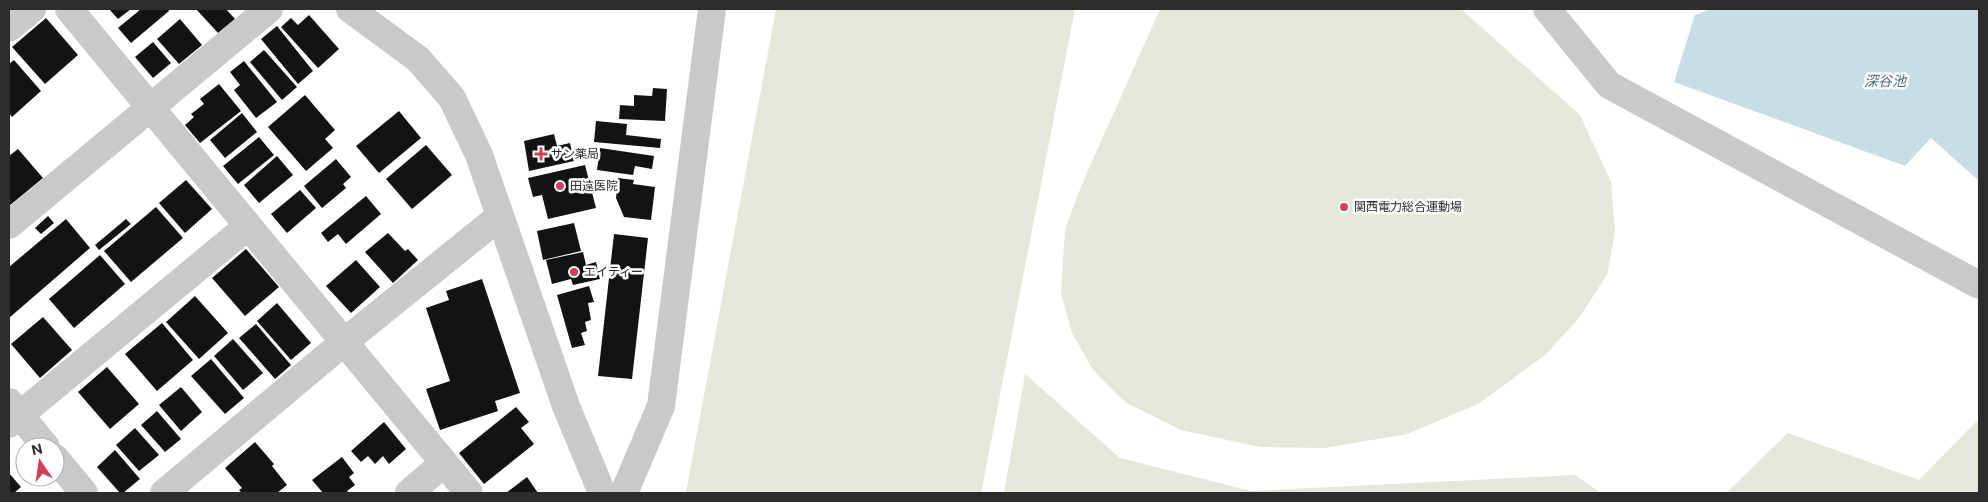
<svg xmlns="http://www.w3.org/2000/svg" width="1988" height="502" viewBox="0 0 1988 502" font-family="'Public Sans','Noto Sans JP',sans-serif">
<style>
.green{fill:#e3e8da}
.water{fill:#c8dee6}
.building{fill:#131313}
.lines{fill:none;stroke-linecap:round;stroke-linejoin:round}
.minor{stroke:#c9c9c9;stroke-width:28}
.poi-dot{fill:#d0405a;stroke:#fff;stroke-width:2}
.labels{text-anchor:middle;stroke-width:5;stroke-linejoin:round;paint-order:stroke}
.poi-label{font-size:12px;fill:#2c2c2c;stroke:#fff;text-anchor:start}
.water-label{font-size:14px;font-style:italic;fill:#437284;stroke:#fff}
</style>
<rect width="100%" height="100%" fill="#fff"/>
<g class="green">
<polygon points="776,9 1075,9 981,493 686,492"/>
<polygon points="1160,9 1461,9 1580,115 1611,182 1615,231 1607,275 1579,318 1545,355 1478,404 1407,434 1325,448 1260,447 1181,430 1125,402 1093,370 1072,333 1061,293 1065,229 1082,184"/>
<polygon points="1025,374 1120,458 1251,491 1575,475 1601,493 1004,493"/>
<polygon points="1979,419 1979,493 1726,493 1788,433 1919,480"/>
</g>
<polygon class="water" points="1710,9 1979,9 1979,181 1931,138 1905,166 1674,82 1695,15"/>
<g class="building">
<polygon points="109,9 131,9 118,19"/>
<polygon points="141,9 168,9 169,11 131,43 118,28"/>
<polygon points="196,9 226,9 235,19 218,33"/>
<polygon points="309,15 339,49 318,68 281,27 291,18 298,25"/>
<polygon points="46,18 78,55 45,84 12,47"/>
<polygon points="180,19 202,45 179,64 157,39"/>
<polygon points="277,26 313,71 298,84 261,39"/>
<polygon points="153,42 171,63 153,78 135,57"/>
<polygon points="264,50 297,87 282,100 250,62"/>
<polygon points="14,60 41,91 12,117 9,113 9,64"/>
<polygon points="244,61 277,102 256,118 234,90 240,85 230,72"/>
<polygon points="219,84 241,111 200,143 185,125 194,117 191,114 204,104 200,99"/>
<polygon points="653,88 667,89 665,121 619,119 620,105 634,106 634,95 652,96"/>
<polygon points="305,95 335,130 325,139 333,148 306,171 268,127"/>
<polygon points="399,111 421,138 379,173 356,146"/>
<polygon points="242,113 257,132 225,158 210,140"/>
<polygon points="596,121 627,124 626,135 661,139 660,148 594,142"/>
<polygon points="554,134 557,146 570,143 574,161 529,171 524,141"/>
<polygon points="259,137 274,155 238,184 223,166"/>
<polygon points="426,145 452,175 412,209 386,179"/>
<polygon points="600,148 654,156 652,169 635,166 633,175 597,170"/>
<polygon points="18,149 43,178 9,206 9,156"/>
<polygon points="277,156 293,175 259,203 244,185"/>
<polygon points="336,159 351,177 343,184 346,188 322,208 304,186"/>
<polygon points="585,165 596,208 548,219 542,195 533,197 528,178"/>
<polygon points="618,178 634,180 633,184 655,187 651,220 624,217 616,198"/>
<polygon points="186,180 212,209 185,233 159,203"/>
<polygon points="300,190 316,208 287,233 271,214"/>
<polygon points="366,196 381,214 346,244 338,234 328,242 321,233"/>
<polygon points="156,207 183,238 131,282 104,251"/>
<polygon points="48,216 54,223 41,234 35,228"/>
<polygon points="66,219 90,248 9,318 9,267"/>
<polygon points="126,219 131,224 99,250 95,245"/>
<polygon points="574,223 581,251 543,260 537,231"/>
<polygon points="388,233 405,251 408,249 418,260 393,283 365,252"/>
<polygon points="614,234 648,238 632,379 598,376"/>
<polygon points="246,249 279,287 245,316 212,278"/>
<polygon points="583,252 586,265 596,262 600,279 573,285 571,279 552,284 546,260"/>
<polygon points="100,255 125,284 74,328 49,299"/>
<polygon points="356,260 380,287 351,313 326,286"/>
<polygon points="482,279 520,393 495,401 498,411 440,430 426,389 450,381 426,308 449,300 446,291"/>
<polygon points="589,286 594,302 588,303 591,320 585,322 587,331 581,333 585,345 572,348 557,295"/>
<polygon points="195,296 228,333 199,359 166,322"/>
<polygon points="277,303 311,343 291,360 257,321"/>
<polygon points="43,317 72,350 40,378 11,344"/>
<polygon points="162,323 193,360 157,391 125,354"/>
<polygon points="256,324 291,365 275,379 239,338"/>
<polygon points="233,339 263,373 243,390 214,356"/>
<polygon points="211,359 244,398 225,414 191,376"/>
<polygon points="107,367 139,404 110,429 78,392"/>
<polygon points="181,387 202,412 181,431 159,405"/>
<polygon points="516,407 529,422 521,428 534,444 484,484 459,453"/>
<polygon points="157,411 181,439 165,452 141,425"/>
<polygon points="384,422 406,449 389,464 383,456 375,464 368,456 361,462 351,451"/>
<polygon points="135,428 159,455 139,471 116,445"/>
<polygon points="255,442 274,464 272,466 287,485 277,493 242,493 239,490 242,488 225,468"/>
<polygon points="115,450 140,479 123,493 120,493 97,467"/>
<polygon points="342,457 354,473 349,477 355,485 347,491 349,493 323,493 312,480"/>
<polygon points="9,473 21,487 14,493 9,493"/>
<polygon points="527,477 538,493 506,493"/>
</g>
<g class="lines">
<g class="minor">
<polyline points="69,9 469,493"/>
<polyline points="350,9 418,59 452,98 479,155 566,406 602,493"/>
<polyline points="1547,9 1609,85 1979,285"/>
<polyline points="9,28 32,9"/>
<polyline points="9,225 269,9"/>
<polyline points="9,402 46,447"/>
<polyline points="9,424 248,226"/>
<polyline points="55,458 84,493"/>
<polyline points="164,493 344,342 499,217"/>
<polyline points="409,493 444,463"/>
<polyline points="624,493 661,406 712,9"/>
</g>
</g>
<g class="poi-dot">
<path d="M538.5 146.5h5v5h5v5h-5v5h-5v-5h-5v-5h5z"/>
<circle cx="560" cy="186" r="5"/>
<circle cx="1344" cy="207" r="5"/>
<circle cx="574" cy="272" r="5"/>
</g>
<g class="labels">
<g class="poi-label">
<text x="551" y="158">サン薬局</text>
<text x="570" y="190">田遠医院</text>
<text x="1354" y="211">関西電力総合運動場</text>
<text x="584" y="276">エイティー</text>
</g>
<g class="water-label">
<text x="1885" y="86">深谷池</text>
</g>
</g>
<rect width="1988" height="502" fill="none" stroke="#2c2c2c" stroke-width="20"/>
<g transform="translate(40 462) rotate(347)"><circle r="24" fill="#ffffff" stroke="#ababab"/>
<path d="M0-4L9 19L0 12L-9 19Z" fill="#d0405a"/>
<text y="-8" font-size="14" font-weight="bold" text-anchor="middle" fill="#2c2c2c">N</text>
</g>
</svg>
